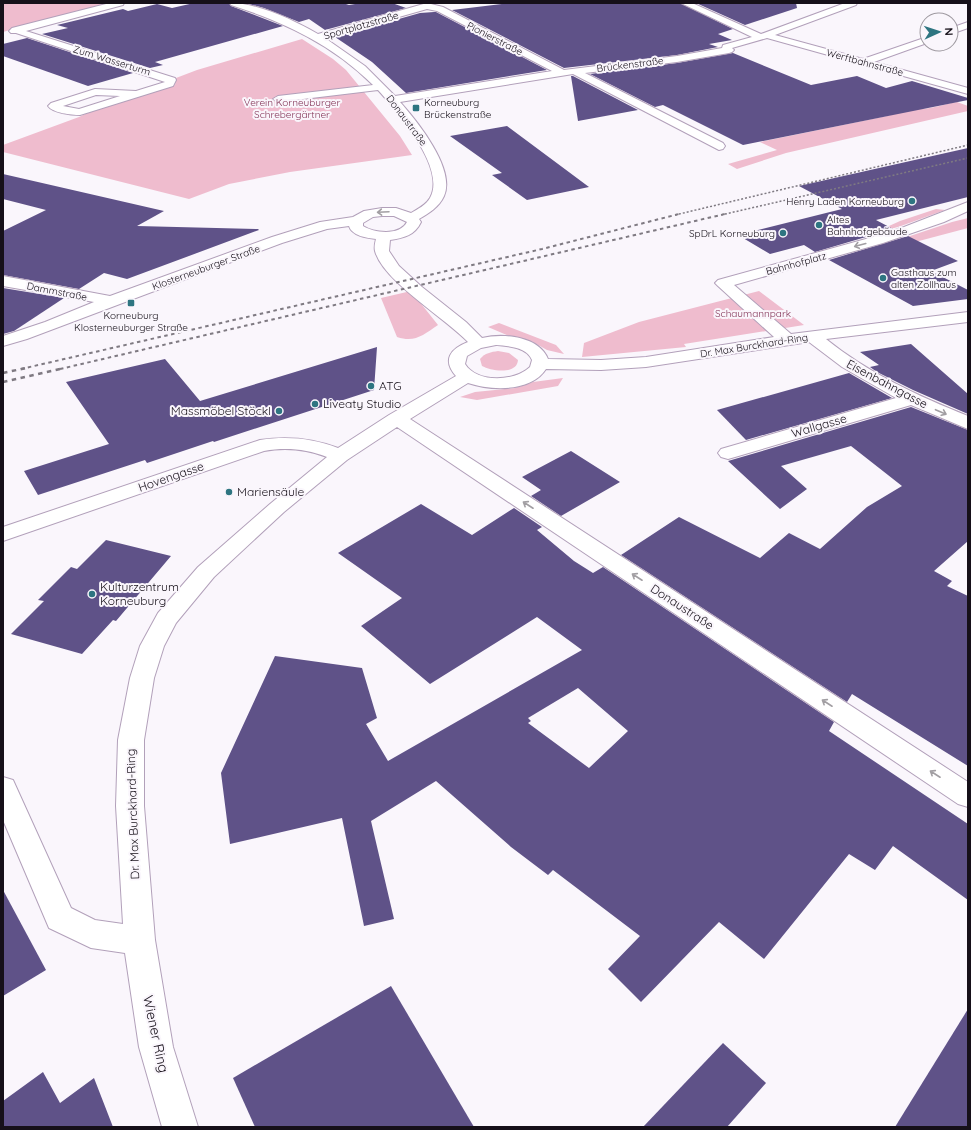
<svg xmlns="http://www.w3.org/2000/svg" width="971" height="1130" viewBox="0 0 971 1130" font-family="Quicksand,sans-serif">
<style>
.green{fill:#efbcce}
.building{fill:#5f5288;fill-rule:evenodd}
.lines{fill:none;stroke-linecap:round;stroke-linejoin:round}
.minor-casing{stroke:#b2a0ba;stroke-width:2}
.minor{fill:#fff;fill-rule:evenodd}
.rail-far2{stroke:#7f7a82;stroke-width:1.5;stroke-dasharray:2 2;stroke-linecap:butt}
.rail-far1{stroke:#7f7a82;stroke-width:2;stroke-dasharray:3.5 3.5;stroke-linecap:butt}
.rail{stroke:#7f7a82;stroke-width:2.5;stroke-dasharray:4.5 4.5;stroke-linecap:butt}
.oneway{stroke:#a29fa3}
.poi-dot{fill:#2e7581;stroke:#faf6fc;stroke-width:1.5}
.labels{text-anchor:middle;stroke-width:4;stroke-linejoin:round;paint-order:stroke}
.far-street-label{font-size:10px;fill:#161019;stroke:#faf6fc}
.far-park-label{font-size:10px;fill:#833356;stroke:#faf6fc}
.far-poi-label{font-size:10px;fill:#161019;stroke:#faf6fc;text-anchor:start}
.street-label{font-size:12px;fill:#161019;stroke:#faf6fc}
.poi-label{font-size:12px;fill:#161019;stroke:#faf6fc;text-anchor:start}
.near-street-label{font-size:14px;fill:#161019;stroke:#faf6fc}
</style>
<rect width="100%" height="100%" fill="#faf6fc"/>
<g class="green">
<polygon points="10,3 107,3 3,32 3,4"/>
<polygon points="302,39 333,59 346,70 400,136 412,155 290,172 229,184 189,199 3,152 3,145 79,117 100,107 175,85 176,78 197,70"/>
<path d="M957,102L968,106V111L786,153L737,169L728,164L777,150L760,142L887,116L918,108C927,111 947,103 957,102Z"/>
<polygon points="936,209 945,210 901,226 867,236 900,221"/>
<polygon points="968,218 968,228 885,250 880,246 952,222"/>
<path d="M411,291L438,325C423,335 415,343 397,337L381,298Z"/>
<polygon points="759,291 804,325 684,344 686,347 582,357 584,343 639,322"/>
<polygon points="499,323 556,345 564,354 547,350 531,341 509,336 488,327"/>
<path d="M498,351L509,353L518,360C517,375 491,371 482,366L480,359C485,353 491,352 498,351Z"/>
<polygon points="563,378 558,386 477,400 460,397 475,392 515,388 533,382"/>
</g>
<g class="building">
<polygon points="194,3 229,3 231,6 283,26 155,62 163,65 150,68 42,34 68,28 57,25 123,9 128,11 157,4 172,8"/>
<polygon points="245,3 343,3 349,5 361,3 392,3 406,8 325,30 309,19 299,22 264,8"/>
<polygon points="510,3 680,3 733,29 718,34 732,40 709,44 718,47 677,55 564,68 452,10"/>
<polygon points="696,3 796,3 797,8 745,25"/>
<polygon points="434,12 436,12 547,70 406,93 372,62 335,37 420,13"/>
<polygon points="27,38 133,73 88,86 3,56 3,44"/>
<polygon points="733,53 811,85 857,76 886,88 912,81 968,98 968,100 743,145 663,105 655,107 590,74 677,63"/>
<polygon points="571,76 573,76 638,110 578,121"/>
<polygon points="507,126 589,187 527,200 492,175 502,173 450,136"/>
<polygon points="968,148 968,197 876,220 893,229 815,252 804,245 770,254 738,235 842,209 799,186"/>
<polygon points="3,174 164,211 137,226 258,229 259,230 127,279 104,273 79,289 3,275 3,231 46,210 3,199"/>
<polygon points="908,236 958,261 931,271 968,290 968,299 913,306 829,260"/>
<polygon points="3,288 64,298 14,331 3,334"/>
<polygon points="911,344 968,394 968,414 913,390 877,372 870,367 879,365 860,352"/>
<polygon points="377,347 374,390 214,442 213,441 147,463 145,460 38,495 24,471 109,444 66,382 165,359 200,401"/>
<polygon points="849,373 892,398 746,440 717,410"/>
<polygon points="911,407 968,430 968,541 934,571 952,581 947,586 968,596 968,766 852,694 847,702 621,555 679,517 760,558 789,533 820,549 867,507 902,486 851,446 781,466 807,489 780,509 728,461"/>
<polygon points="571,451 620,482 561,516 531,496 541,490 522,477"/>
<path d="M421,504L472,535L514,508L542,527L537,530L574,561L593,573L603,567L834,722L829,731L968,824V900L893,846L875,870L849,854L764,959L719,922L641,1002L608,969L640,936L553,870L548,875L511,847L436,781L371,821L394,919L364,926L342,818L230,844L221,773L275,656L362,668L377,718L366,724L388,761L582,650L537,617L430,684L361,626L402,598L338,553ZM578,688L628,731L589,768L528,723L531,721L528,718Z"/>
<polygon points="106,540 171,556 116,621 113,620 82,654 11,634 44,601 38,600 71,567 77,569"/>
<polygon points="3,890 46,970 3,996"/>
<polygon points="391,986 474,1127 255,1127 233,1078"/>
<polygon points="968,1009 968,1127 895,1127"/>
<polygon points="723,1043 766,1083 727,1127 643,1127"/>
<polygon points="43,1072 60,1103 94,1078 113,1127 3,1127 3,1101"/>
</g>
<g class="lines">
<defs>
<g id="minor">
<path d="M110,3H124L123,5L26,31L175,78L176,80L173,86L80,115C71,115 53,113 48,106L51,103L95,89L136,91L165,82L16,33H11L9,31L12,28ZM96,95L120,96L79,109L63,106Z"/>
<path d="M230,3C258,3 293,20 318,34L427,3L443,7L564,70L677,56L722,48L723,45L752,37L681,3H692L761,34L845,3H857L856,5L775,35L863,59L927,37V43L874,62L968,88V94L767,38L732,48L734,50L732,52L729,53L677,62L585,73L723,143L725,146L723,149L719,150L573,74L400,102C417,121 456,169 444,196C439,207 429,213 419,219L421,222C415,235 404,238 390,240L389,251L399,266L422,287L466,322L482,338C503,333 539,336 548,359L601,360L646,357L774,337L718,286L715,283L718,280L873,237L904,227L968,202V211L944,222L883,243L734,285L791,334L968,312V322L826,339C868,373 918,396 968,416V429L911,405L735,457L728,459L721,457L718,453L721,449L896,398L842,367L809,342L646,367L601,370L546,369C531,392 492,391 468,383L410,419L968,782V807L958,804L397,427L347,460L284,512L214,577L176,623L164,646L154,678L144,740V806L155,940L173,1047L198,1127H162L139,1047L125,953L91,948L49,928L3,820V777L13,780L71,908L95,920L123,924L116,806L118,740L130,678L140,646L158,613L198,567L270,504L327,457C306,449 286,447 264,451L3,541V527L260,440C287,436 312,438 338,448L389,415L456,376C442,360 450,349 468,342C445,318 383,281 375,251C374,247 375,243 376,239C367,238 352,236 349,226L327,229L282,243L27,339L3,346V336L45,322L94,302L3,286V276L110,296L272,237L320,222L353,217L364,211L382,208H396L411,213C418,209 426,205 430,198C447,168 396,110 378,90L278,102L273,99L278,96L373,85C333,45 284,22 231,5ZM427,9L437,11L552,71L395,96L365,66L325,38ZM382,216H394L407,222C400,236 374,233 363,226V223L373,217ZM496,345C508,346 527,347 532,360L530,367C514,382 477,383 465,364L467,356L481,348Z"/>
<polygon points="968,22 968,28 951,34 951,28"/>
</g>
</defs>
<use href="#minor" class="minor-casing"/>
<use href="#minor" class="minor"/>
<g class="rail-far2">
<polyline points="675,215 968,145"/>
<polyline points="721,215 968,158"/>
</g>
<g class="rail-far1">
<polyline points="21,369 542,249 679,214"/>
<polyline points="60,369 725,214"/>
</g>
<g class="rail">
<polyline points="3,373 26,368"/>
<polyline points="3,382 64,368"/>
</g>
</g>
<defs><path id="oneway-shaft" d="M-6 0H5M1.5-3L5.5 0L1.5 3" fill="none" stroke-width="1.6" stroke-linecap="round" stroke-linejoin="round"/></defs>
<g class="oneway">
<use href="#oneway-shaft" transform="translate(383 212) rotate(177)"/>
<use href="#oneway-shaft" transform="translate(860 245) rotate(165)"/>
<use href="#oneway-shaft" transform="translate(941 412) rotate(23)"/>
<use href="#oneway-shaft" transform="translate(528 505) rotate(-147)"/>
<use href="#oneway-shaft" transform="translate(637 577) rotate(-147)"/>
<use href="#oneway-shaft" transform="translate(827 703) rotate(-147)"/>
<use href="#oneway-shaft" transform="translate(935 774) rotate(-147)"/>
</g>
<g class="poi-dot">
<rect x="412" y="104" width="8" height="8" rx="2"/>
<circle cx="912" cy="201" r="4"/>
<circle cx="819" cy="225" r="4"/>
<circle cx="783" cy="233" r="4"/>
<circle cx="883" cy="278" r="4"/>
<rect x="127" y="299" width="8" height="8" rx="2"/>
<circle cx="371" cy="386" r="4"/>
<circle cx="315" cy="404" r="4"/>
<circle cx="279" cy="411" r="4"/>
<circle cx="229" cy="492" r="4"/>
<circle cx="92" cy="594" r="4"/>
</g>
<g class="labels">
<g class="far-street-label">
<text transform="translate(361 25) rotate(-16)" y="4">Sportplatzstraße</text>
<text transform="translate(495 38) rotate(27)" y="4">Pionierstraße</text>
<text transform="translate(112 60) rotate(17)" y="4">Zum Wasserturm</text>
<text transform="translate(865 62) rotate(15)" y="4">Werftbahnstraße</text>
<text transform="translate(630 64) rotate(-7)" y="4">Brückenstraße</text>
<text transform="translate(407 120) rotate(53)" y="4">Donaustraße</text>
<text transform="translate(796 263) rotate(-15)" y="4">Bahnhofplatz</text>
<text transform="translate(206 267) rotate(-20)" y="4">Klosterneuburger Straße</text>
<text transform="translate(57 291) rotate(11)" y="4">Dammstraße</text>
<text transform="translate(754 345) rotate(-9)" y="4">Dr. Max Burckhard-Ring</text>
</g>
<g class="far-park-label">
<text x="292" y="106">Verein Korneuburger<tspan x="292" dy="12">Schrebergärtner</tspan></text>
<text x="753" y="317">Schaumannpark</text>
</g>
<g class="far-poi-label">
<text x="424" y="106">Korneuburg<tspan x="424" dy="12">Brückenstraße</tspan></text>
<text x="904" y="205" text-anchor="end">Henry Laden Korneuburg</text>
<text x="827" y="223">Altes<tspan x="827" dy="12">Bahnhofgebäude</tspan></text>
<text x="775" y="237" text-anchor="end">SpDrL Korneuburg</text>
<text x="891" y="276">Gasthaus zum<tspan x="891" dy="12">alten Zollhaus</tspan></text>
<text x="131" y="319" text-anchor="middle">Korneuburg<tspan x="131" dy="12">Klosterneuburger Straße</tspan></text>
</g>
<g class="street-label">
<text transform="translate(887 384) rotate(28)" y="4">Eisenbahngasse</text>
<text transform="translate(819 426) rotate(-16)" y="4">Wallgasse</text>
<text transform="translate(171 477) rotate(-19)" y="4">Hovengasse</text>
<text transform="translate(682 607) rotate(33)" y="4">Donaustraße</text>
<text transform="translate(133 814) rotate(-92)" y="4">Dr. Max Burckhard-Ring</text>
</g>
<g class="poi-label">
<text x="379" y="390">ATG</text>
<text x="323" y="408">Liveaty Studio</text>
<text x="271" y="415" text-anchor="end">Massmöbel Stöckl</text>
<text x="237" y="496">Mariensäule</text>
<text x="100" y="591">Kulturzentrum<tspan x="100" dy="14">Korneuburg</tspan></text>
</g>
<g class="near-street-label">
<text transform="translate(156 1034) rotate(78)" y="5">Wiener Ring</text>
</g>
</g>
<rect width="971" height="1130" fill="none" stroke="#161019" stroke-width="8"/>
<g transform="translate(939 32) rotate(87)"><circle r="19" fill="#faf6fc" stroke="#9f9aa1"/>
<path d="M0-3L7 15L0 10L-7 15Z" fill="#2e7581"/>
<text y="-6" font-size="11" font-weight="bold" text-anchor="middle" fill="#161019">N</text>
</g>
</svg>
